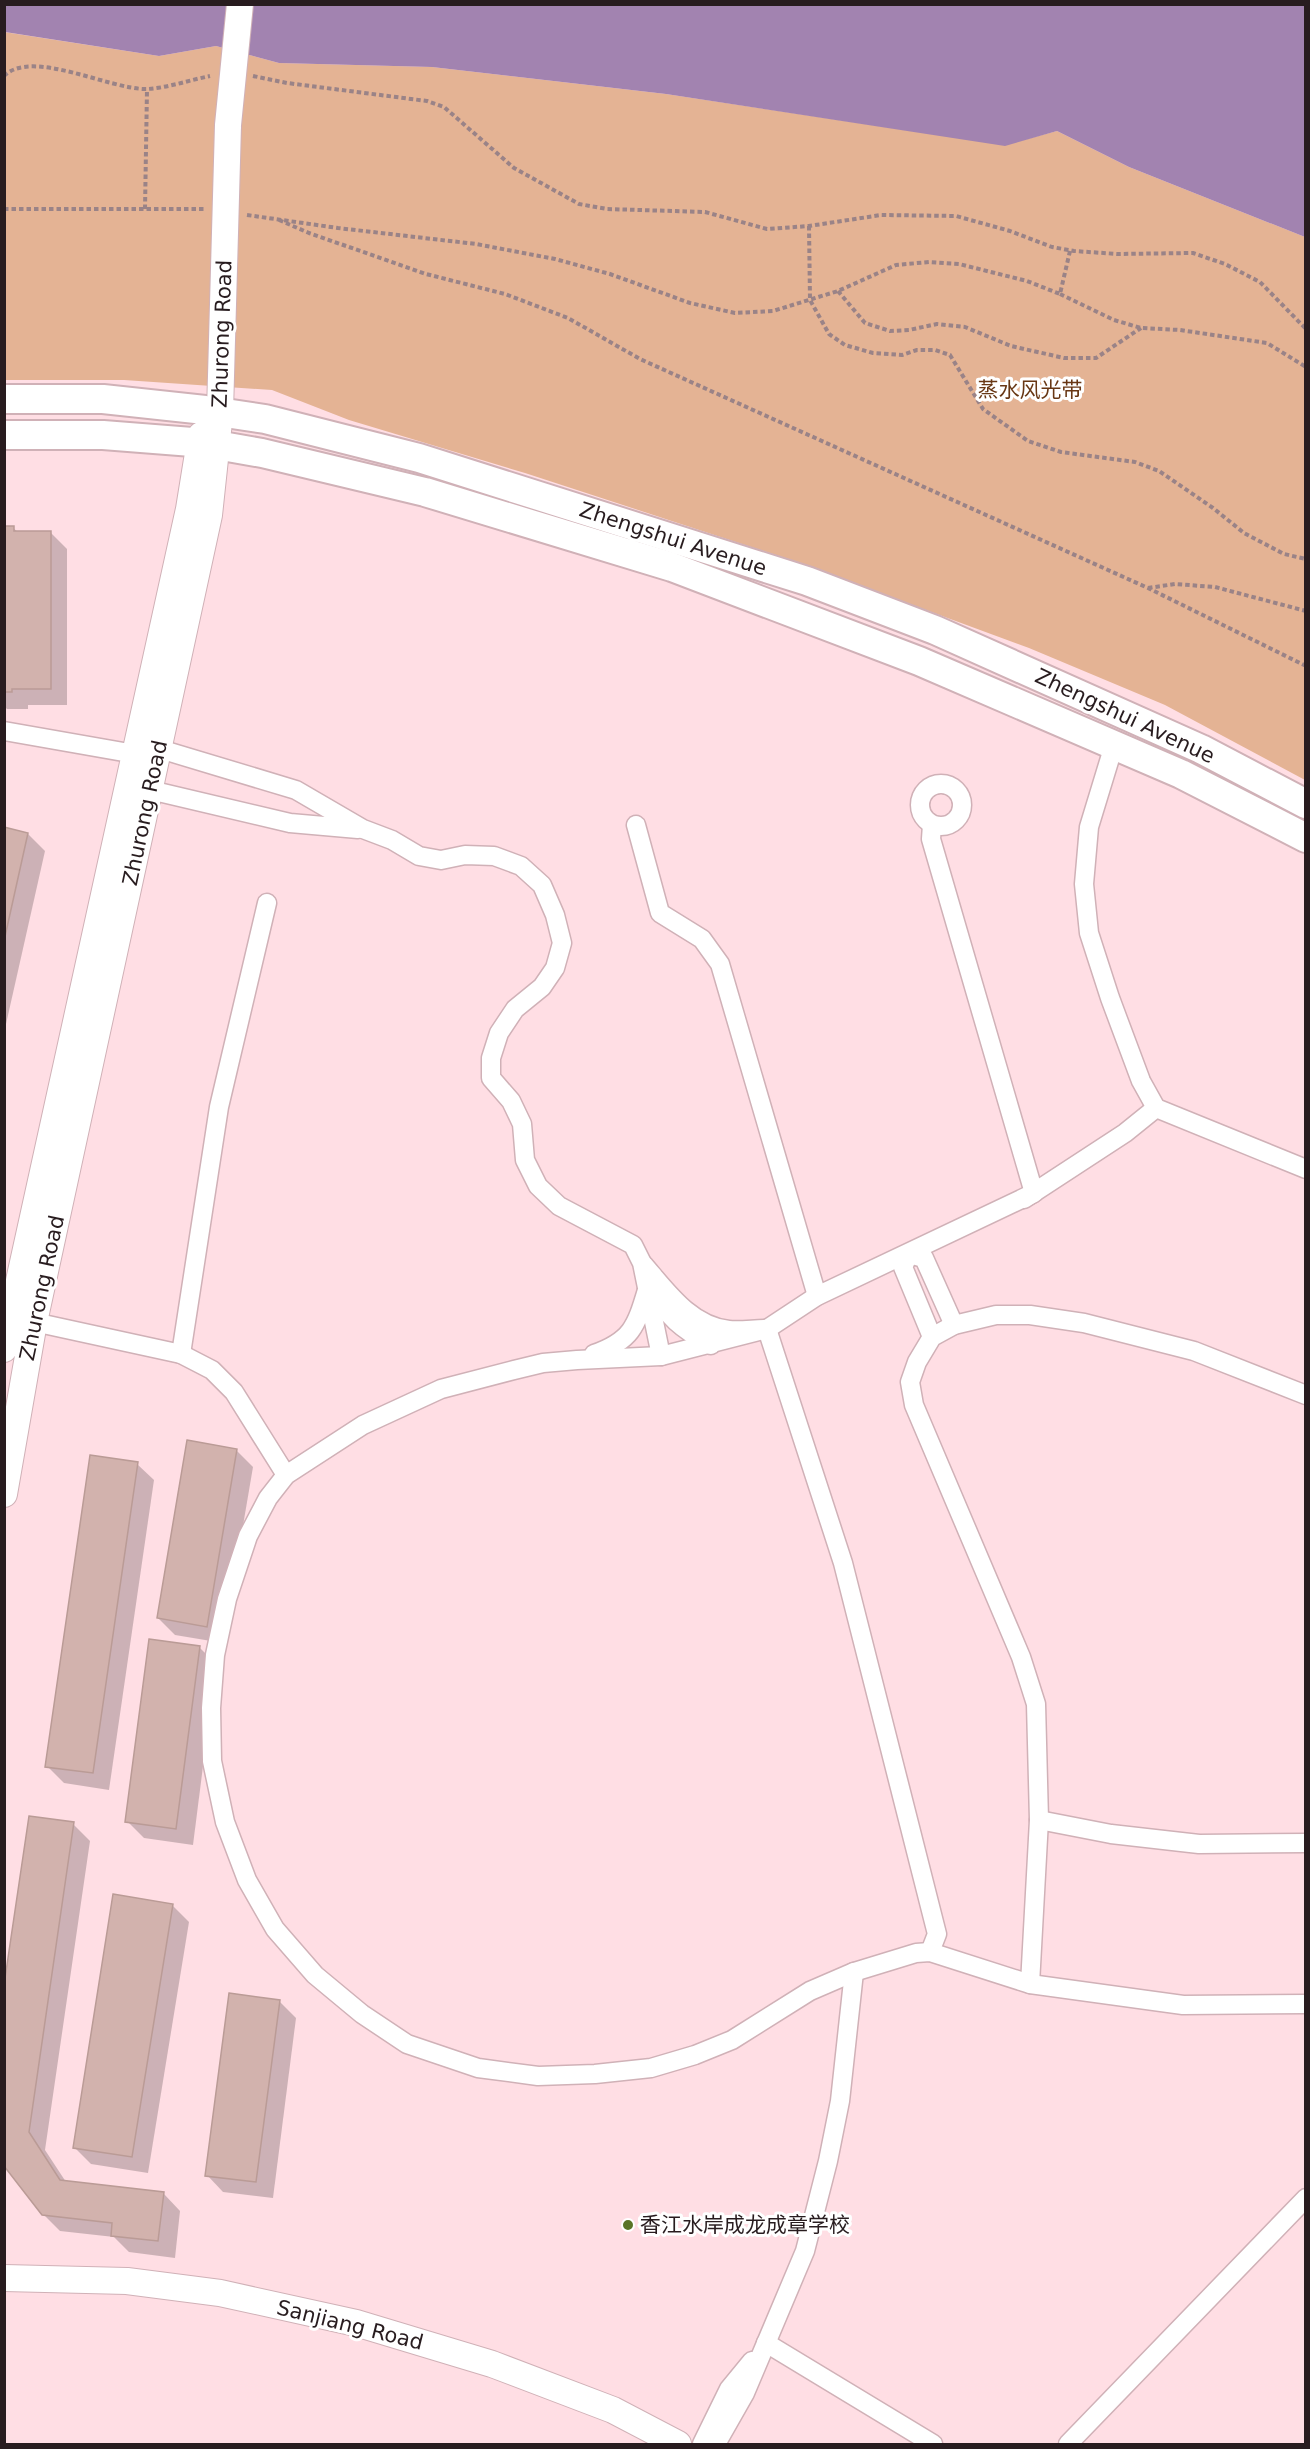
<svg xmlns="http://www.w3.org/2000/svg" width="1310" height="2449" viewBox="0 0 1310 2449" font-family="'DejaVu Sans','Noto Sans SC',sans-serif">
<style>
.green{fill:#e4b394}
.water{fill:#a283b0}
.shadow{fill:#0003}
.building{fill:#d2b2ad;stroke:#ba9b96;stroke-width:1.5}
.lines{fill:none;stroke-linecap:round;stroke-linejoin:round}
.street-casing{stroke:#d0b1b7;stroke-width:21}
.secondary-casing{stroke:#d0b1b7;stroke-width:28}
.primary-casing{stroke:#d0b1b7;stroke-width:32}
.path{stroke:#9a8387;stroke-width:4;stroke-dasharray:4.5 3;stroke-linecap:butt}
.street{stroke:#fff;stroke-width:18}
.secondary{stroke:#fff;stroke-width:26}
.primary{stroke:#fff;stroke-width:28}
.secondary-bridge-casing{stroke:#d0b1b7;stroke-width:28;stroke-linecap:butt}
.secondary-bridge{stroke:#fff;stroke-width:26}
.poi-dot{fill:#5a7427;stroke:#fff;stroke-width:2}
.labels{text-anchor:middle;stroke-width:6;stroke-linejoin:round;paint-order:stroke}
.street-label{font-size:21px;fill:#281c1f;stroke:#fff}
.park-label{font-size:21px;fill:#683714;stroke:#fff}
.poi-label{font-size:21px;fill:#281c1f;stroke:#fff;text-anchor:start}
</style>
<rect width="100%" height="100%" fill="#ffdee4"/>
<polygon class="green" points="4,32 159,56 216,46 279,63 432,67 666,94 1005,145 1057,131 1129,167 1305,237 1305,780 1165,705 1029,648 785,558 525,473 349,420 272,390 124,380 5,380"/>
<polygon class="water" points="4,5 1305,5 1305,237 1129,167 1057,131 1005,146 666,94 432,67 279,63 216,46 159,56 5,32"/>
<g class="shadow">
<polygon points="4,528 13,528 18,532 50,532 67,549 67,705 28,705 28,709 7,709 4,706"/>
<polygon points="4,829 28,834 45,851 4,1033"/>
<polygon points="236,1450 253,1467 223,1643 175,1635 158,1618"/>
<polygon points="137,1464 154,1480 109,1790 64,1783 47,1766"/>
<polygon points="199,1647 216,1664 193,1845 144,1838 127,1821"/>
<polygon points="73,1824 90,1841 45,2150 66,2182 164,2194 180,2211 175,2258 129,2252 114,2237 60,2231 43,2214 4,2163"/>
<polygon points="172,1905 189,1922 148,2173 91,2164 74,2147"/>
<polygon points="279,2001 296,2018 273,2198 223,2192 207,2175"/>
</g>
<g class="building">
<polygon points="4,526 14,526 14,531 51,531 51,689 12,689 12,692 4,692"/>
<polygon points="4,827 28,833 4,941"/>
<polygon points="187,1440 237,1449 207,1627 157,1618"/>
<polygon points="90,1455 138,1462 93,1773 45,1767"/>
<polygon points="149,1639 200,1646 176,1829 125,1822"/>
<polygon points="29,1816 74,1822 29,2132 60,2180 164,2192 158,2241 111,2236 112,2223 42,2215 4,2166 4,1985"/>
<polygon points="113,1894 173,1904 132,2157 73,2148"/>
<polygon points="229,1993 280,2000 256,2182 205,2176"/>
</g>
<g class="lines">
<defs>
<g id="street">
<polyline points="4,731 135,754"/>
<polyline points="1114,745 1089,827 1084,884 1089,933 1110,998 1141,1081 1156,1108 1306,1169"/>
<polyline points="160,749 296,790 363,829 392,840 419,856 441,860 465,855 494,856 521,866 542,885 555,915 562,943 555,968 542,987 515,1009 499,1033 491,1058 491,1078 511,1101 522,1124 525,1160 538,1186 559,1206 633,1245 642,1263 661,1356"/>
<circle cx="941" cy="805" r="21"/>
<polyline points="150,790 290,823 358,829"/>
<polyline points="636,825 660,913 702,939 720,964 817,1296"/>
<polyline points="932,825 931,839 1034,1193 817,1296 767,1329 661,1356 577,1360 543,1363 514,1370 441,1389 363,1425 286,1475 268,1498 248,1536 227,1599 215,1655 211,1708 212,1761 225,1822 247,1880 275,1929 315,1975 362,2014 407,2044 478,2068 538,2076 595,2074 651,2068 695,2055 732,2040 810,1991 854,1972 916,1953 930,1952 1030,1984 1183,2005 1306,2004"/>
<polyline points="1024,1199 1125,1133 1156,1108"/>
<path d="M644,1265C667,1292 691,1326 729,1330C741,1331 754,1329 767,1329L843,1563L937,1934L930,1952"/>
<path d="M652,1287C663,1315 685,1331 711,1345"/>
<polyline points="34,1322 181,1354 212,1370 234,1392 286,1475"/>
<polyline points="932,1337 903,1267 909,1254 924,1258 954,1325"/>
<polyline points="181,1354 219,1107 267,903"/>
<path d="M594,1354C631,1341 636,1327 647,1290"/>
<polyline points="1039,1820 1111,1834 1199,1844 1306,1843"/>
<polyline points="1030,1984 1039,1820 1036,1704 1021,1657 914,1405 910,1382 917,1362 932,1337 954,1325 996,1315 1030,1315 1084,1323 1194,1351 1306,1395"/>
<polyline points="766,2343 933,2444"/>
<polyline points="702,2444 729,2389 752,2361"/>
<polyline points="716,2444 745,2393 805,2251 828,2161 840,2101 854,1972"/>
<polyline points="1068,2444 1306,2198"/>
</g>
<g id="secondary">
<polyline points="4,1349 189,509 201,435"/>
<polyline points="4,1494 34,1322 209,515 220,412 228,125"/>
<polyline points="4,2278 127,2281 220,2293 356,2323 492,2364 613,2410 678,2444"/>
</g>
<g id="primary">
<polyline points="4,399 103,399 205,410 265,419 419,458 807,581 935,630 1201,749 1306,804"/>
<polyline points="4,435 103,435 205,443 262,453 425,492 672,567 919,661 1181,774 1306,838"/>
</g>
</defs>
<use href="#street" class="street-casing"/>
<use href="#secondary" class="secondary-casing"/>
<use href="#primary" class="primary-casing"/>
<g class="path">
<path d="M4,76C32,48 110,90 147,89C167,88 190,80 210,76"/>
<polyline points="253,76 287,83 427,101 444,107 514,168 579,204 607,209 705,212 767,229 809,226 881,215 956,216 1010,231 1052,247 1074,251 1118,254 1193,253 1225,264 1260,282 1306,329"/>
<polyline points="4,209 205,209"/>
<polyline points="145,209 147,89"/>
<polyline points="247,215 338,228 476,244 555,259 610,274 690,303 735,313 773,311 838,291 896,265 929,262 959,264 1027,281 1060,294 1070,251"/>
<polyline points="279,220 309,233 426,274 505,294 568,318 640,359 1148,588 1306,666"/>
<polyline points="809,226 810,300 829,334 845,345 873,353 902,355 917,350 935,350 950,355 983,409 1028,441 1061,452 1135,462 1159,471 1213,508 1244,533 1284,554 1306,559"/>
<polyline points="838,291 865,323 890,331 909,330 937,324 965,327 1011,346 1064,358 1096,358 1141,328"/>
<polyline points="1060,294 1114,320 1141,328 1180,330 1267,343 1306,367"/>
<polyline points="1148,588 1175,584 1215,587 1306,611"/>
</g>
<use href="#street" class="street"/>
<use href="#secondary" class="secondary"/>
<use href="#primary" class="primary"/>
<defs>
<polyline id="secondary-bridge" points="228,125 240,4"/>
</defs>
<use href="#secondary-bridge" class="secondary-bridge-casing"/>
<use href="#secondary-bridge" class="secondary-bridge"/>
</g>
<circle class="poi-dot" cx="628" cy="2225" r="6"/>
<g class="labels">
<g class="street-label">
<text transform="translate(222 334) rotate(-88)" y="7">Zhurong Road</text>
<text transform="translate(673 539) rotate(18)" y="7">Zhengshui Avenue</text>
<text transform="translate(1125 716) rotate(25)" y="7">Zhengshui Avenue</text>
<text transform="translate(145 813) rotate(-78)" y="7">Zhurong Road</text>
<text transform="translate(42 1288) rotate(-78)" y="7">Zhurong Road</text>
<text transform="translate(350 2325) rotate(14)" y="7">Sanjiang Road</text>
</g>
<g class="park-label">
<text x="1030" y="397">蒸水风光带</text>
</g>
<g class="poi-label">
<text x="640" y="2232">香江水岸成龙成章学校</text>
</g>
</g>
<rect width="1310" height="2449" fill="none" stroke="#281c1f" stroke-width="12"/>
</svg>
